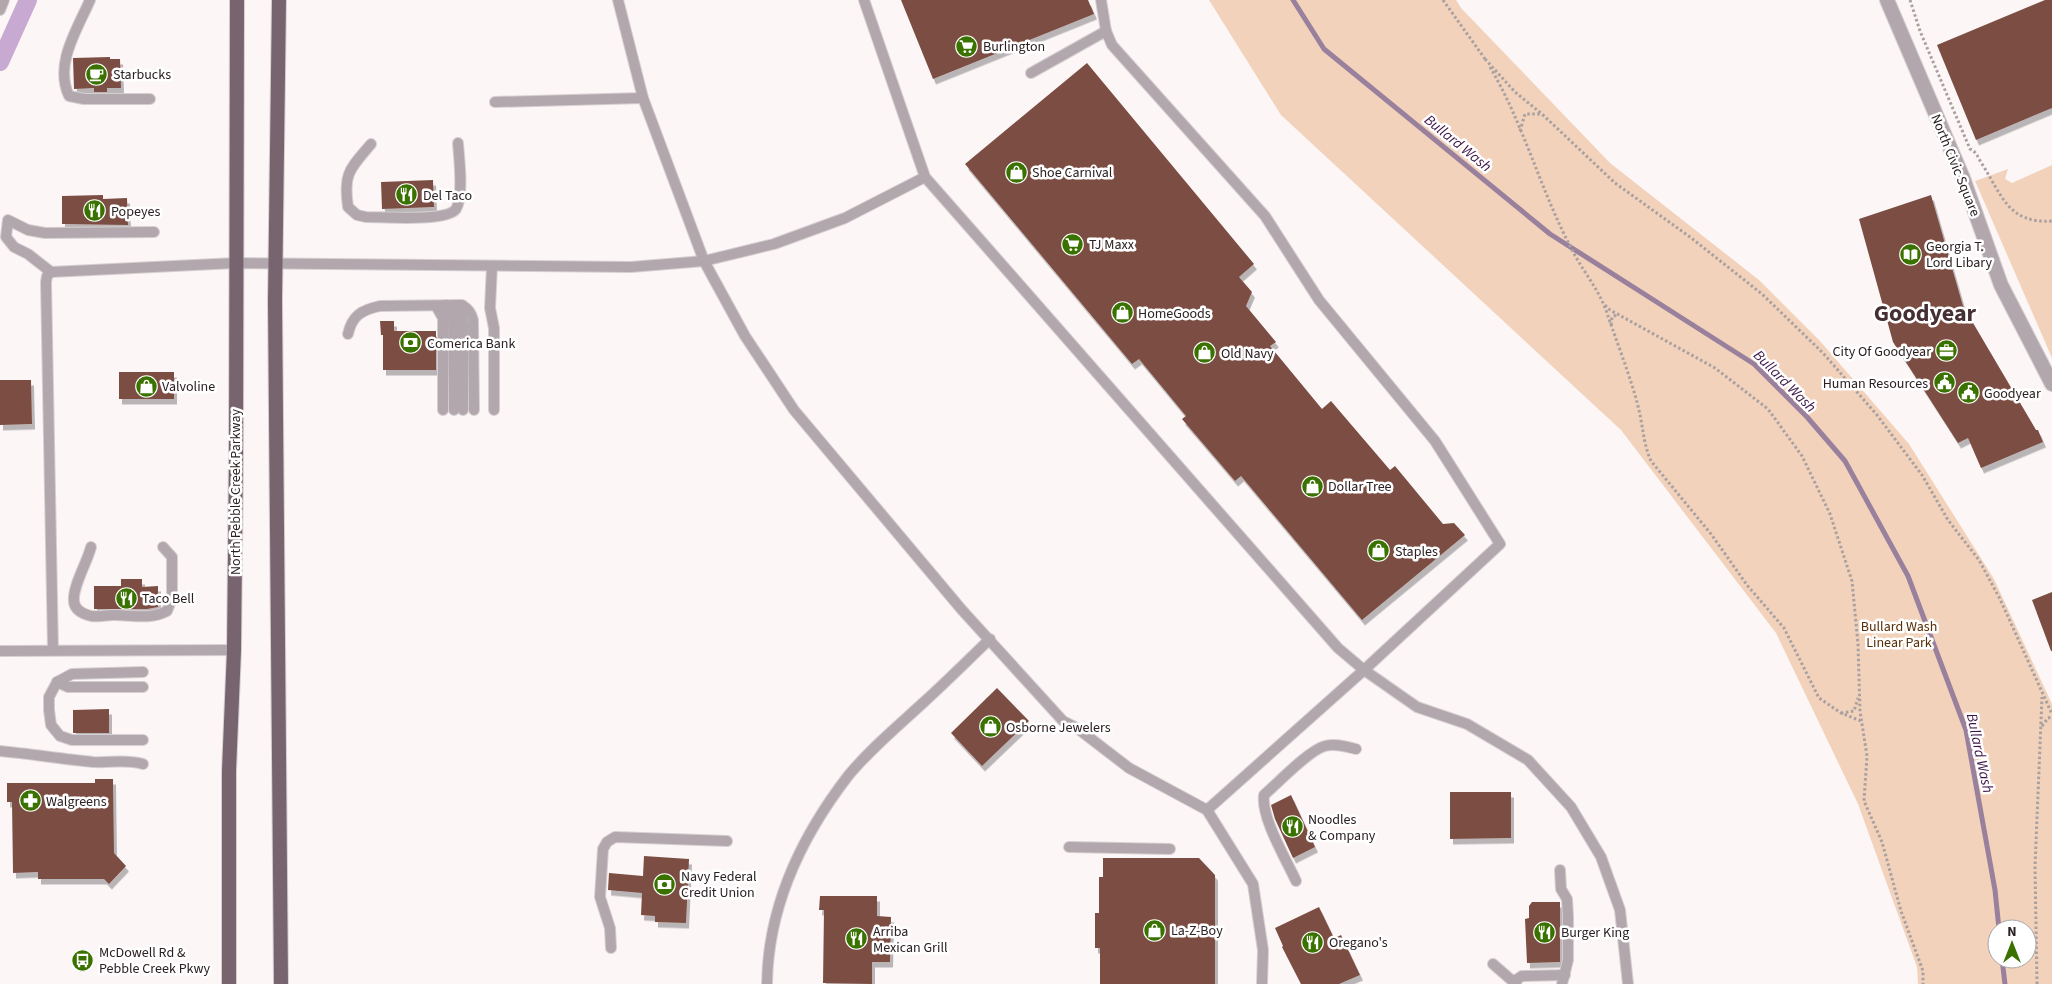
<svg xmlns="http://www.w3.org/2000/svg" width="2052" height="984" viewBox="0 0 2052 984" font-family="'Source Sans 3',sans-serif">
<style>
.green{fill:#f2d2ba;fill-rule:evenodd}
.lines{fill:none;stroke-linecap:round;stroke-linejoin:round}
.stream{stroke:#99809c;stroke-width:5}
.canal{stroke:#c8a9d1;stroke-width:18}
.building{fill:#7c4e43;filter:url(#shadow)}
.service-casing{stroke:#d6cfd1;stroke-width:12}
.minor-casing{stroke:#d6cfd1;stroke-width:16}
.primary-casing{stroke:#d6cfd1;stroke-width:16}
.path{stroke:#a8a0a1;stroke-width:3;stroke-dasharray:2.5 2.5;stroke-linecap:butt}
.service{stroke:#b1a7ac;stroke-width:10}
.minor{stroke:#b1a7ac;stroke-width:14}
.primary{stroke:#77646f;stroke-width:14}
.labels{text-anchor:middle;stroke-width:5;stroke-linejoin:round;paint-order:stroke}
.poi-label{font-size:14px;fill:#2b2022;stroke:#fff;text-anchor:start}
.street-label{font-size:14px;fill:#2b2022;stroke:#fff}
.park-label{font-size:14px;fill:#572f07;stroke:#fff}
.water-label{font-size:15px;font-style:italic;fill:#3d1648;stroke:#fff}
.town-label{font-size:24px;font-weight:bold;fill:#462f33;stroke:#fff}
</style>
<defs>
<filter id="shadow"><feDropShadow dx="3" dy="5.5" stdDeviation="0" flood-color="#0004"/></filter>
</defs>
<rect width="100%" height="100%" fill="#fcf6f7"/>
<g class="green">
<path d="M1209,0H1456L1461,8L1610,163L1759,280L1820,341L1909,444L1994,579L2052,704V984H1918L1917,967L1858,804L1776,633L1621,430L1281,115ZM1997,929H2027V959H1997Z"/>
<polygon points="2052,165 2052,358 1975,181 2008,169 2005,179 2012,183"/>
</g>
<g class="lines">
<g class="stream">
<polyline points="1293,0 1324,49 1550,234 1754,364 1807,417 1845,461 1908,576 1966,730 1995,890 1999,929"/>
<polyline points="2002,959 2005,984"/>
</g>
<polyline class="canal" points="0,62 28,0"/>
</g>
<g class="building">
<polygon points="901,0 1088,0 1094,14 933,79"/>
<polygon points="2045,0 2052,0 2052,108 1976,140 1937,45"/>
<polygon points="110,57 110,59 120,59 121,88 107,88 107,92 94,92 94,88 74,89 73,58"/>
<polygon points="1087,63 1254,264 1239,277 1252,292 1246,306 1276,342 1270,346 1322,409 1331,401 1390,470 1395,466 1443,524 1454,523 1465,535 1362,620 1241,476 1235,481 1182,419 1186,416 1139,359 1132,364 965,164"/>
<polygon points="433,180 434,207 382,209 381,182"/>
<polygon points="103,195 103,199 127,198 128,225 62,224 62,196"/>
<polygon points="1931,195 1963,306 2036,430 2038,430 2043,442 1981,468 1968,438 1958,443 1893,342 1859,219"/>
<polygon points="380,321 394,321 394,331 436,331 436,370 383,370 383,335 381,335"/>
<rect x="119" y="372" width="55" height="27"/>
<polygon points="0,380 31,380 32,424 0,425"/>
<polygon points="121,579 142,579 142,587 158,586 158,607 147,609 94,609 94,586 121,586"/>
<polygon points="2052,592 2052,651 2051,651 2032,600"/>
<polygon points="997,688 1029,721 982,766 951,733"/>
<polygon points="109,709 109,733 73,733 73,710"/>
<polygon points="95,779 113,779 114,853 126,866 109,884 104,879 38,879 38,872 13,873 12,802 7,802 7,783 95,783"/>
<polygon points="1450,792 1511,792 1511,838 1450,839"/>
<polygon points="1291,795 1315,847 1293,858 1275,819 1271,805"/>
<polygon points="644,856 689,859 686,923 655,922 655,916 641,915 642,893 608,890 609,873 643,876"/>
<polygon points="1103,858 1199,858 1215,875 1215,984 1100,984 1100,948 1095,948 1095,913 1099,913 1099,877 1103,877"/>
<polygon points="820,896 877,896 877,916 891,917 890,962 872,962 872,984 823,983 824,910 819,910"/>
<polygon points="1532,902 1560,902 1560,962 1527,963 1525,919 1529,918 1529,906"/>
<polygon points="1319,907 1333,936 1335,938 1341,935 1360,975 1339,984 1301,984 1282,947 1283,946 1275,928"/>
</g>
<g class="lines">
<defs>
<g id="service">
<path d="M90,0C77,30 54,64 69,96L84,99H150"/>
<polyline points="618,0 643,98 704,261 745,336 794,410 962,610 1063,721 1077,728 1129,768 1207,810 1253,884 1263,950 1262,984"/>
<polyline points="864,0 925,177 983,243 1338,648 1364,670 1417,707 1467,724 1528,760 1571,807 1601,857 1620,910 1628,984"/>
<polyline points="1101,0 1106,31 1112,45 1265,216 1319,300 1435,441 1500,544 1364,670 1207,810"/>
<polyline points="0,10 4,0"/>
<polyline points="1031,73 1106,31"/>
<polyline points="495,102 643,98"/>
<path d="M371,144C350,169 343,173 348,207L357,215L366,217C383,217 447,222 456,209C464,196 459,158 458,143"/>
<polyline points="154,232 45,233 28,230 8,220 6,237 14,247 28,254 51,272 236,263 631,267 704,261 774,244 845,218 925,177"/>
<polyline points="492,266 490,308 494,328 494,410"/>
<polyline points="51,272 47,276 46,282 53,650"/>
<polyline points="446,305 453,318 454,410"/>
<polyline points="456,305 461,313 463,323 463,410"/>
<polyline points="436,306 443,318 443,410"/>
<path d="M348,334C352,316 361,310 380,306L462,305C468,309 471,312 473,320L474,410"/>
<path d="M91,547C87,563 72,587 74,602C75,610 83,614 91,616C98,617 106,615 114,615C133,615 150,620 167,611L172,598V557L163,547"/>
<polyline points="0,651 234,650"/>
<polyline points="143,672 72,674 57,682 49,697 49,710 51,725 60,736 72,740 143,740"/>
<polyline points="57,682 68,687 143,687"/>
<path d="M0,751C31,754 62,759 93,762C111,763 126,759 143,764"/>
<polyline points="1069,847 1170,849"/>
<polyline points="1560,870 1561,889 1567,899 1568,916 1568,960 1562,984"/>
<path d="M1296,881C1286,859 1261,818 1264,795C1278,783 1309,750 1325,746C1336,743 1347,747 1356,749"/>
<polyline points="611,948 610,928 600,897 603,849 607,842 615,837 727,841"/>
<polyline points="1493,964 1516,984"/>
<polyline points="1513,982 1522,976 1565,975"/>
<path d="M767,984C768,906 801,837 848,776C870,749 898,726 924,702C946,682 968,660 990,639"/>
</g>
<polyline id="minor" points="1887,0 1963,178 2001,285 2052,384"/>
<g id="primary">
<polyline points="279,0 275,301 281,984"/>
<polyline points="229,984 229,771 234,650 236,456 237,0"/>
</g>
</defs>
<use href="#service" class="service-casing"/>
<use href="#minor" class="minor-casing"/>
<use href="#primary" class="primary-casing"/>
<g class="path">
<polyline points="1443,0 1485,59"/>
<path d="M1910,0L1920,31L1970,149C1977,152 1978,158 1982,164C2002,195 2008,224 2052,221"/>
<polyline points="1485,59 1515,92 1542,114 1615,183 1690,237 1762,294 1823,353 1877,415 1922,475 1948,520 1979,560 2000,599 2052,714"/>
<path d="M1490,67C1523,123 1540,188 1570,246C1581,269 1599,289 1607,313C1617,343 1630,375 1638,406C1643,425 1643,443 1651,461L1711,534L1747,585L1784,628L1819,698L1841,713L1861,721"/>
<polyline points="1520,131 1525,114 1541,114"/>
<polyline points="1605,305 1610,310 1715,368 1768,409 1802,456 1830,514 1852,581 1858,644 1860,711 1867,756 1864,801 1882,842 1901,911 1923,971 1923,984"/>
<polyline points="1611,325 1612,317 1619,314"/>
<polyline points="1841,713 1854,711 1858,698"/>
<polyline points="2042,726 2048,718 2052,717"/>
<polyline points="2037,984 2035,867 2042,697"/>
</g>
<use href="#service" class="service"/>
<use href="#minor" class="minor"/>
<use href="#primary" class="primary"/>
</g>
<defs>
<symbol id="supermarket-disc" viewBox="-11 -11 22 22"><circle r="9.5" fill="#3a7200" stroke="#fff"/><path d="M-6-5.5h2.5l.6 2H6L4.5 2H-2.5L-4.4-4H-6ZM-1.5 3.2a1.3 1.3 0 1 0 .1 0ZM3 3.2a1.3 1.3 0 1 0 .1 0Z" fill="#fff"/></symbol>
<symbol id="cafe-disc" viewBox="-11 -11 22 22"><circle r="9.5" fill="#3a7200" stroke="#fff"/><path d="M-5.5-4.5H6V0H3Q3 3.5 0 3.5H-2.5Q-5.5 3.5-5.5 0ZM3-3.2v2h1.7v-2ZM-6 4.5H4V6H-6Z" fill="#fff"/></symbol>
<symbol id="shop-disc" viewBox="-11 -11 22 22"><circle r="9.5" fill="#3a7200" stroke="#fff"/><path d="M-5-2.5h2.3a2.7 3.5 0 0 1 5.4 0H5L5.5 6h-11ZM-1.5-2.5h3a1.5 2.3 0 0 0-3 0Z" fill="#fff"/></symbol>
<symbol id="restaurant-disc" viewBox="-11 -11 22 22"><circle r="9.5" fill="#3a7200" stroke="#fff"/><path d="M-5-6h1v4h1v-4h1v4h1v-4h1v5L-1.5 .5V6h-2V.5L-5-1ZM5-6V6H3V1.5H1.5Q1.5-4 5-6Z" fill="#fff"/></symbol>
<symbol id="library-disc" viewBox="-11 -11 22 22"><circle r="9.5" fill="#3a7200" stroke="#fff"/><path d="M-6-4Q-3-5.5-.7-3.5V5Q-3 3-6 4ZM6-4Q3-5.5 .7-3.5V5Q3 3 6 4Z" fill="#fff"/></symbol>
<symbol id="bank-disc" viewBox="-11 -11 22 22"><circle r="9.5" fill="#3a7200" stroke="#fff"/><path d="M-6-4H6V4H-6ZM0-2.3a2.3 2.3 0 1 0 0 4.6a2.3 2.3 0 1 0 0-4.6Z" fill="#fff"/></symbol>
<symbol id="office-disc" viewBox="-11 -11 22 22"><circle r="9.5" fill="#3a7200" stroke="#fff"/><path d="M-6-3h4V-5.5h4V-3h4V5H-6ZM-1-4.5V-3h2v-1.5ZM-6 0V1H6V0Z" fill="#fff"/></symbol>
<symbol id="civic-disc" viewBox="-11 -11 22 22"><circle r="9.5" fill="#3a7200" stroke="#fff"/><path d="M-.6-6.5H3V-4.5H.6V-3L4-1V1h2V6H-6V1h2V-1L-.6-3ZM-1.2 2.5V6h2.4V2.5Z" fill="#fff"/></symbol>
<symbol id="pharmacy-disc" viewBox="-11 -11 22 22"><circle r="9.5" fill="#3a7200" stroke="#fff"/><path d="M-2-6h4v4h4v4h-4v4h-4v-4h-4v-4h4Z" fill="#fff"/></symbol>
<symbol id="bus-disc" viewBox="-11 -11 22 22"><circle r="9.5" fill="#3a7200" stroke="#fff"/><path d="M-5-6H5V4H4V6H2V4H-2V6H-4V4H-5ZM-3.5-4V0h7V-4ZM-3.5 1.2v1.5H-2V1.2ZM2 1.2v1.5H3.5V1.2Z" fill="#fff"/></symbol>
</defs>
<g fill-rule="evenodd">
<use href="#supermarket-disc" x="954" y="34" width="25" height="25"/>
<use href="#cafe-disc" x="84" y="62" width="25" height="25"/>
<use href="#shop-disc" x="1004" y="160" width="25" height="25"/>
<use href="#restaurant-disc" x="394" y="182" width="25" height="25"/>
<use href="#restaurant-disc" x="82" y="198" width="25" height="25"/>
<use href="#supermarket-disc" x="1060" y="232" width="25" height="25"/>
<use href="#library-disc" x="1898" y="242" width="25" height="25"/>
<use href="#shop-disc" x="1110" y="300" width="25" height="25"/>
<use href="#bank-disc" x="398" y="330" width="25" height="25"/>
<use href="#office-disc" x="1934" y="338" width="25" height="25"/>
<use href="#shop-disc" x="1192" y="340" width="25" height="25"/>
<use href="#civic-disc" x="1932" y="370" width="25" height="25"/>
<use href="#shop-disc" x="134" y="374" width="25" height="25"/>
<use href="#civic-disc" x="1956" y="380" width="25" height="25"/>
<use href="#shop-disc" x="1300" y="474" width="25" height="25"/>
<use href="#shop-disc" x="1366" y="538" width="25" height="25"/>
<use href="#restaurant-disc" x="114" y="586" width="25" height="25"/>
<use href="#shop-disc" x="978" y="714" width="25" height="25"/>
<use href="#pharmacy-disc" x="18" y="788" width="25" height="25"/>
<use href="#restaurant-disc" x="1280" y="814" width="25" height="25"/>
<use href="#bank-disc" x="652" y="872" width="25" height="25"/>
<use href="#shop-disc" x="1142" y="918" width="25" height="25"/>
<use href="#restaurant-disc" x="1532" y="920" width="25" height="25"/>
<use href="#restaurant-disc" x="844" y="926" width="25" height="25"/>
<use href="#restaurant-disc" x="1300" y="930" width="25" height="25"/>
<use href="#bus-disc" x="70" y="948" width="25" height="25"/>
</g>
<g class="labels">
<g class="poi-label">
<text x="983" y="51">Burlington</text>
<text x="113" y="79">Starbucks</text>
<text x="1032" y="177">Shoe Carnival</text>
<text x="423" y="200">Del Taco</text>
<text x="111" y="216">Popeyes</text>
<text x="1089" y="249">TJ Maxx</text>
<text x="1926" y="251">Georgia T.<tspan x="1926" dy="16">Lord Libary</tspan></text>
<text x="1138" y="318">HomeGoods</text>
<text x="427" y="348">Comerica Bank</text>
<text x="1931" y="356" text-anchor="end">City Of Goodyear</text>
<text x="1221" y="358">Old Navy</text>
<text x="1928" y="388" text-anchor="end">Human Resources</text>
<text x="162" y="391">Valvoline</text>
<text x="1984" y="398">Goodyear</text>
<text x="1328" y="491">Dollar Tree</text>
<text x="1395" y="556">Staples</text>
<text x="142" y="603">Taco Bell</text>
<text x="1006" y="732">Osborne Jewelers</text>
<text x="46" y="806">Walgreens</text>
<text x="1308" y="824">Noodles<tspan x="1308" dy="16">&amp; Company</tspan></text>
<text x="681" y="881">Navy Federal<tspan x="681" dy="16">Credit Union</tspan></text>
<text x="1171" y="935">La-Z-Boy</text>
<text x="873" y="936">Arriba<tspan x="873" dy="16">Mexican Grill</tspan></text>
<text x="1561" y="937">Burger King</text>
<text x="1329" y="947">Oregano's</text>
<text x="99" y="957">McDowell Rd &amp;<tspan x="99" dy="16">Pebble Creek Pkwy</tspan></text>
</g>
<g class="street-label">
<text transform="translate(1956 165) rotate(68)" y="5">North Civic Square</text>
<text transform="translate(235 492) rotate(-90)" y="5">North Pebble Creek Parkway</text>
</g>
<g class="park-label">
<text x="1899" y="631">Bullard Wash<tspan x="1899" dy="16">Linear Park</tspan></text>
</g>
<g class="water-label">
<text transform="translate(1458 143) rotate(39)" y="5">Bullard Wash</text>
<text transform="translate(1785 381) rotate(45)" y="5">Bullard Wash</text>
<text transform="translate(1980 753) rotate(78)" y="5">Bullard Wash</text>
</g>
<g class="town-label">
<text x="1925" y="321">Goodyear</text>
</g>
</g>
<g transform="translate(2012 944)"><circle r="24" fill="#ffffff" stroke="#aaa6a7"/>
<path d="M0-4L9 19L0 12L-9 19Z" fill="#3a7200"/>
<text y="-8" font-size="14" font-weight="bold" text-anchor="middle" fill="#2b2022">N</text>
</g>
</svg>
